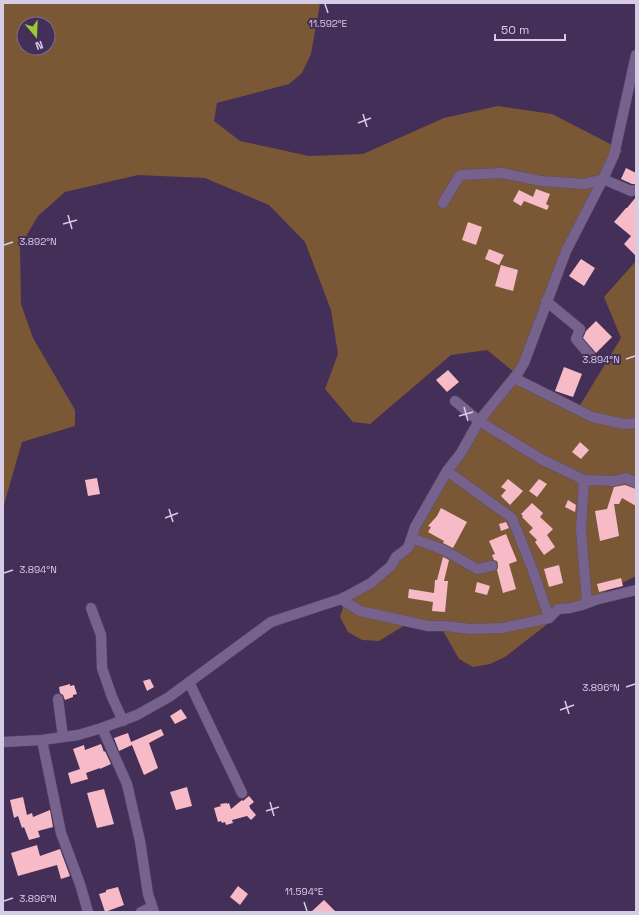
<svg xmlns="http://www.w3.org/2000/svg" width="639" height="915" viewBox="0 0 639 915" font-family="'Space Grotesk',sans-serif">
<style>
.green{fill:#7b5835;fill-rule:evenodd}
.building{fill:#f6bbc6}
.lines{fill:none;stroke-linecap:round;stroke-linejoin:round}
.minor-casing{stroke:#5d4d6e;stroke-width:11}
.minor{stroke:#76628d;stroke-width:10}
.ticks{fill:none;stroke:#d7cce5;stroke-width:1.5}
.ticks-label{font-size:10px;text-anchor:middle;fill:#d7cce5;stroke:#432f57;stroke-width:4;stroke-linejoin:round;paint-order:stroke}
</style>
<rect width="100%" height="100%" fill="#432f57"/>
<path class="green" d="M3,3H320L311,54L302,73L289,84L217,103L214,121L240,141L309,156L363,154L444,118L498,106L552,114L622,150L571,245L519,376L579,407L621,338L604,297L636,261V576L559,615L505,657L490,664L473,667L459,659L442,629L410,622L379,641L362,640L348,632L340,617L345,601L366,584L393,558L412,532L456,452L519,376L487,350L451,355L370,424L353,422L325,389L338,354L331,310L305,242L269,205L205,178L138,175L65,192L38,216L20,246L21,304L33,338L75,410V426L22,442L3,508ZM24,24H48V48H24Z"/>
<g class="building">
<polygon points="626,168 636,173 636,184 632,184 621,179"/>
<polygon points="536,189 550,194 546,204 549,206 547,210 524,201 521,206 513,201 519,190 533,197"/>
<polygon points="636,197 636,256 624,244 631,236 614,222 626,208 627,208"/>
<polygon points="468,222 482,227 476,245 462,240"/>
<polygon points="489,249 504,255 499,265 485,259"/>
<polygon points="581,259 595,268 584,286 569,276"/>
<polygon points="501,265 518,270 513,291 495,286"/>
<polygon points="596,321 612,337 596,353 583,338 586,331"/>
<polygon points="564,367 582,374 573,397 555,391"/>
<polygon points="448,370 459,382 447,392 436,380"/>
<polygon points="580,442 589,450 581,459 572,452"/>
<polygon points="97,478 100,494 88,496 85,480"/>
<polygon points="508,479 523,491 510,505 501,496 506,490 501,487"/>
<polygon points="539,479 547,484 537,497 529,491"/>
<polygon points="625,485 636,489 636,506 622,498 619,504 614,504 619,536 600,541 595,511 607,509 614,487"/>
<polygon points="568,500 576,505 575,512 565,507"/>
<polygon points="532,503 543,513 540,517 553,529 547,535 555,547 544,555 535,542 537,540 529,532 533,528 522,517 523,516 521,514"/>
<polygon points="441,508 467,522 453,548 443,543 444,541 428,532 431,527 428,526 437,516"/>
<polygon points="506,522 509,528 501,531 499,524"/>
<polygon points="506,534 517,561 509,564 516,589 503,593 497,570 498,568 498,564 497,561 494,560 492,555 495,554 489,541"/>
<polygon points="443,557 449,560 444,581 448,581 445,612 432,611 433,602 408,598 409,589 434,593 435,580 437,580"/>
<polygon points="559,565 563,583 549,587 544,569"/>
<polygon points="621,578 623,586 599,592 597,584"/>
<polygon points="477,582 490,586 487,595 475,592"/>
<polygon points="150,679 154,687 147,691 143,681"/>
<polygon points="70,684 70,686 74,685 77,694 73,695 73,697 65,700 63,695 60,693 59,687"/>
<polygon points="181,709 187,718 175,724 170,716"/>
<polygon points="161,729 164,735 149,743 158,768 144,775 132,745 119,751 114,738 128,733 131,742 147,735"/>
<polygon points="101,744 104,752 105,751 111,764 100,769 100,768 86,773 88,779 71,784 68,773 80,769 73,749 84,745 85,750"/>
<polygon points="187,787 192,806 176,810 170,792"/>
<polygon points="104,789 114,824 97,828 87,793"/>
<polygon points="249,796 254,802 249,806 250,807 250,808 256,815 251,820 247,816 232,820 233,823 226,825 225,822 222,823 221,821 218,822 214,808 221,806 220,804 227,803 227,804 229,803 231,809 242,800 243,801"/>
<polygon points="23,797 27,815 32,813 33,817 50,810 53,827 38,831 40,837 29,840 24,827 22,828 18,816 14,818 10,800"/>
<polygon points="37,845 40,856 60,849 70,876 61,879 57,865 18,876 11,853"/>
<polygon points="238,886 248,894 240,905 230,897"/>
<polygon points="118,887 124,905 105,912 99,894 106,892 106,890"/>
<polygon points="324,900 336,912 311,912"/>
</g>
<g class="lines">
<defs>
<g id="minor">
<polyline points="443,203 460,175 502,173 541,181 585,184 603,179 631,191 636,190"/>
<polyline points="546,301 580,329 576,339 592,358"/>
<polyline points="514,378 592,417 624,424 636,423"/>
<polyline points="455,401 479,421 541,459 584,480 614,481 626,478 636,483"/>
<polyline points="447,471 512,518 532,568 549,618"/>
<polyline points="584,480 581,530 587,603"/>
<polyline points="412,538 444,550 477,569 492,566"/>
<polyline points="341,599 360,611 428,626 445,626 471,629 503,628 549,618 558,609 570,608 582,605 595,600 636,590"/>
<polyline points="91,608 101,635 102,668 112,697 123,721"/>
<polyline points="189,682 242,793"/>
<polyline points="58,699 63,737"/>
<polyline points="102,728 127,784 140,841 148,894 154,912"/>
<polyline points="42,740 61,833 80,884 88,912"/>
<polyline points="3,742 42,740 78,735 102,728 137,715 169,697 271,622 341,599 351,594 371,583 391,566 396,557 408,548 415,527 447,471 461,453 479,421 518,373 524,363 566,251 603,179 614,155 636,55"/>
<polyline points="141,912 152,907"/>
</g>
</defs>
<use href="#minor" class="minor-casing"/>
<use href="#minor" class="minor"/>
</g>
<path class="ticks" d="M325,4L328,13M363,114L367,127M358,123L371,118M68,215L72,229M63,224L77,220M4,245L13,242M626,359L635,356M464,407L468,421M459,416L473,412M169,509L173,522M165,518L178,513M4,573L13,570M626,687L635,684M565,701L569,714M560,710L574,705M270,802L274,816M266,811L279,807M4,901L13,898M304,902L307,911"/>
<g class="ticks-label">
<text x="328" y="27">11.592°E</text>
<text x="38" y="245">3.892°N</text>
<text x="601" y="363">3.894°N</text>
<text x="38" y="573">3.894°N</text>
<text x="601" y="691">3.896°N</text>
<text x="304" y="895">11.594°E</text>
<text x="38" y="902">3.896°N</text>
</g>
<rect width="639" height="915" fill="none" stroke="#d7cce5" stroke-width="8"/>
<g transform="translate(36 36) rotate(161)"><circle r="19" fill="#432f57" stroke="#7e6e90"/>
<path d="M0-3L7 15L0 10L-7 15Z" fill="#9bcb33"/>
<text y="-6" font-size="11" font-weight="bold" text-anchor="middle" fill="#d7cce5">N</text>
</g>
<path d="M495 34v6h70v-6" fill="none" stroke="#d7cce5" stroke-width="2"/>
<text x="501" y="34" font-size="12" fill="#d7cce5" stroke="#432f57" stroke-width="3" paint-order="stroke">50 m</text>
</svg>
